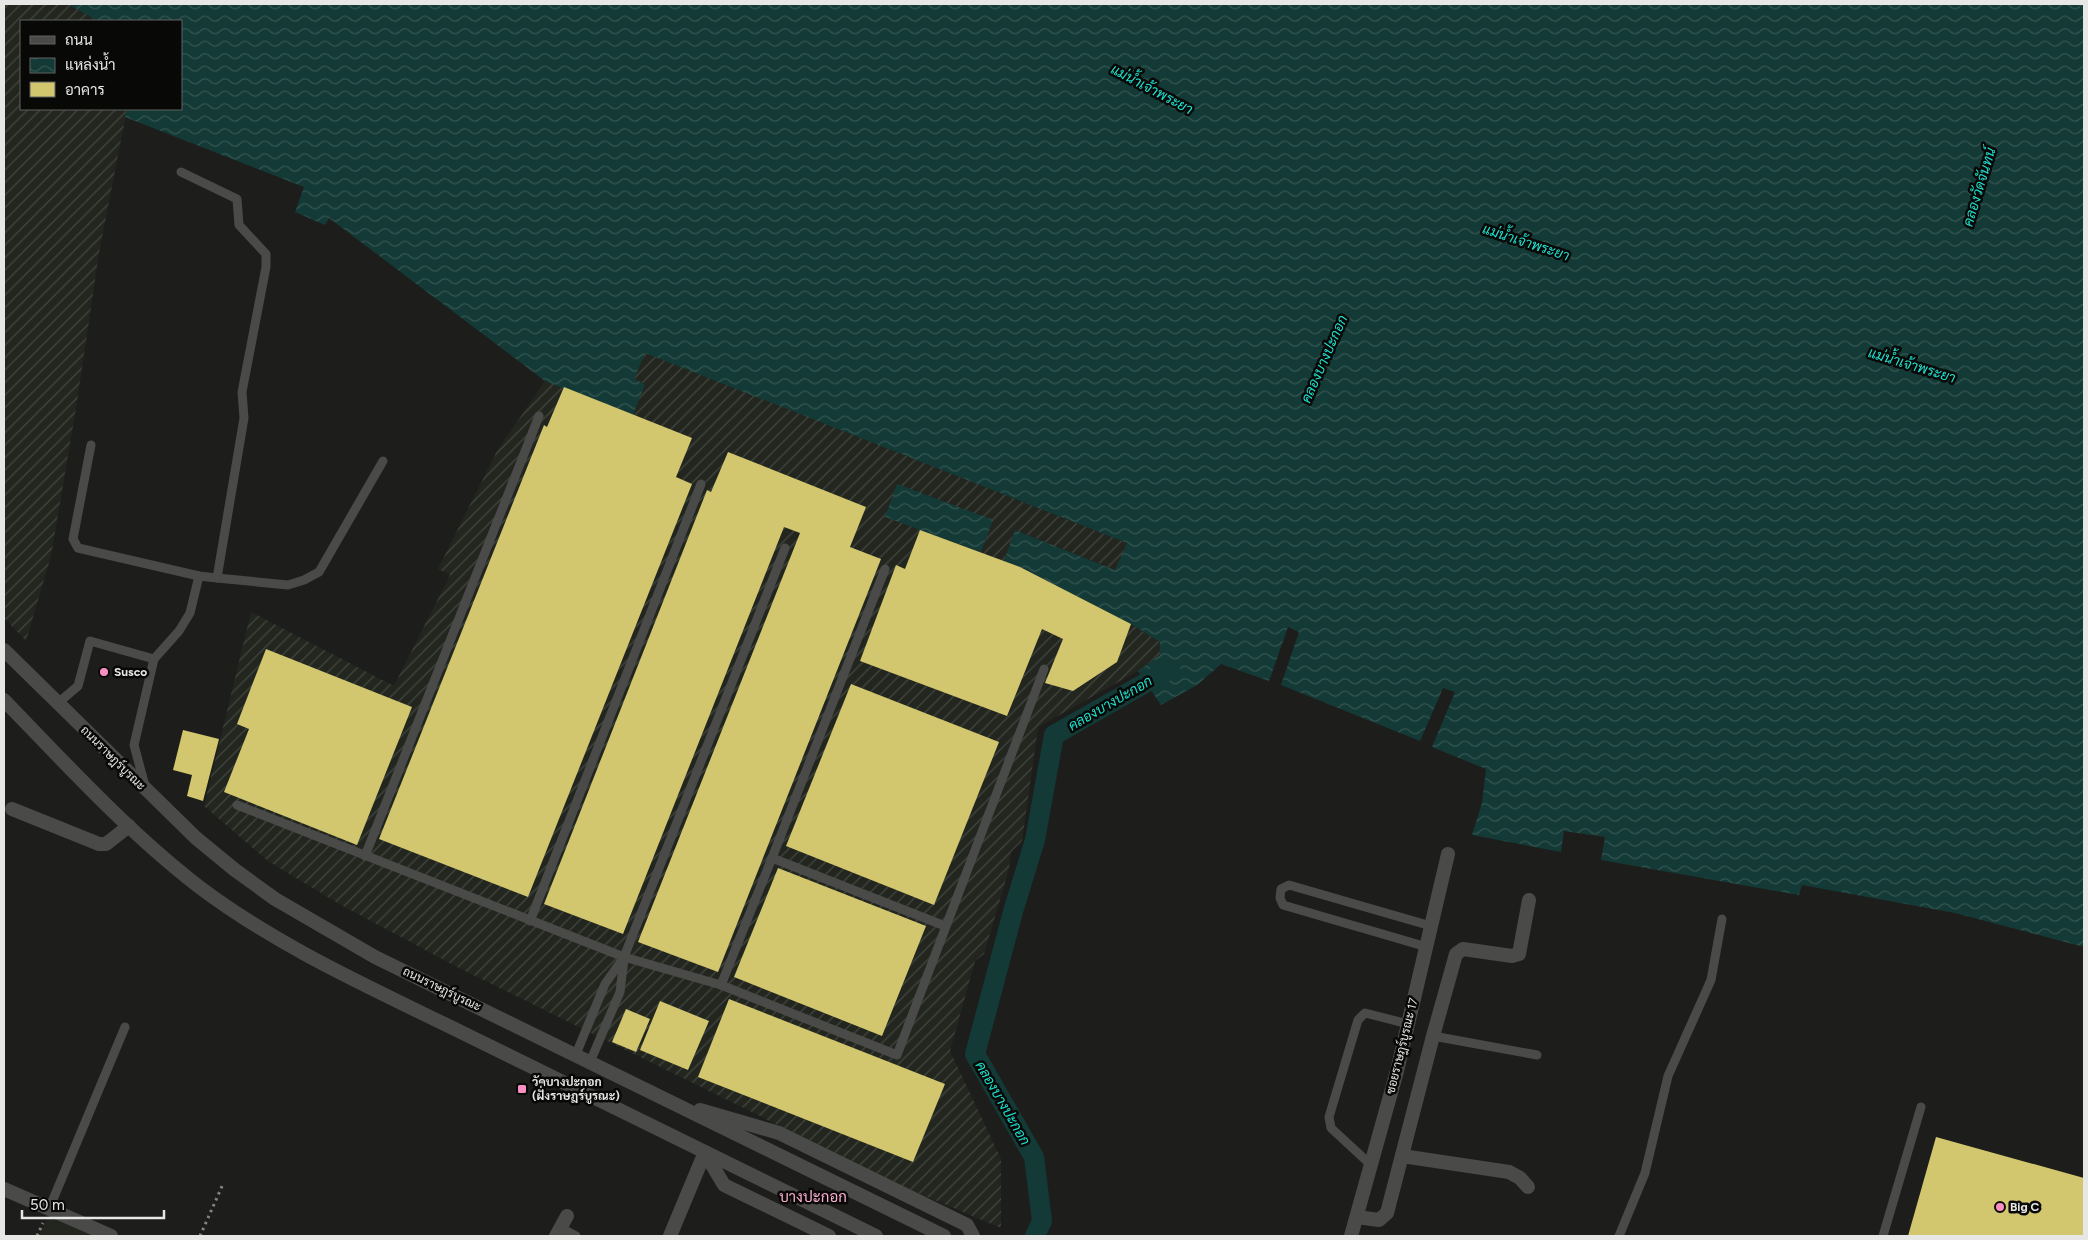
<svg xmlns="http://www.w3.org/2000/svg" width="2088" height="1240" viewBox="0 0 2088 1240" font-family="Figtree,Sarabun,sans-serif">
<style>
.built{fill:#22261f}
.industrial{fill:url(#industrial-furrows)}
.water{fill:url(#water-waves)}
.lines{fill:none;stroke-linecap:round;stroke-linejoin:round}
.canal{stroke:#133a36;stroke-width:20}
.building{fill:#d2c66e}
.path{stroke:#828281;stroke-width:3;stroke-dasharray:2.5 4;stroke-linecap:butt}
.service{stroke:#4a4b49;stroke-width:9}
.minor{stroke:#4a4b49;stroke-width:14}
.secondary{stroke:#4a4b49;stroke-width:14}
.poi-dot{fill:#fc8fc2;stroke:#080807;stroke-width:2}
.labels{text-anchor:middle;stroke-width:5;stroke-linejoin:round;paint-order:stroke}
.poi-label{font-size:12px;font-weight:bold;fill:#e7e7e6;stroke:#080807;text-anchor:start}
.street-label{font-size:12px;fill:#e7e7e6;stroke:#080807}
.water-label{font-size:14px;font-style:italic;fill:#1de1d0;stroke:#080807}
.quarter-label{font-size:15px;fill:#fbadcf;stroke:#080807}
</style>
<defs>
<pattern id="industrial-furrows" width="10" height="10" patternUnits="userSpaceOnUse" patternTransform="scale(1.25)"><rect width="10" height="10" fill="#22261f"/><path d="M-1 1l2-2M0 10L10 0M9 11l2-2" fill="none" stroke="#424640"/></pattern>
<pattern id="water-waves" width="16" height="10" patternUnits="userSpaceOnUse" patternTransform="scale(1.25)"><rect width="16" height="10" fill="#133a36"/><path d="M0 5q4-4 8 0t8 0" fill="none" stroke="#355653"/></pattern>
</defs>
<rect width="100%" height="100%" fill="#1d1e1c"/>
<polygon class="built" points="49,1215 97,1236 39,1236"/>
<g class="industrial">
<polygon points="4,4 69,4 98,21 21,21 21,109 127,109 99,253 77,402 51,556 26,641 4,618"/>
<polygon points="644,352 1127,543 1116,570 1015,530 1020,567 1131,624 1160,642 1160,655 1138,671 1038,727 1022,841 1011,852 1009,869 984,954 975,961 950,1051 1001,1159 1001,1228 906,1188 459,968 341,905 268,861 204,806 251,612 394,686 450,575 438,569 497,451 545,381 564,387 645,384 634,379"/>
</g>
<g class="water">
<polygon points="68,4 2084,4 2084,947 1955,913 1802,885 1799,895 1601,860 1605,837 1564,831 1561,852 1472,835 1482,803 1486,769 1432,747 1455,692 1443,688 1420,741 1281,685 1299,632 1288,627 1269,681 1221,664 1197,685 1161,705 1138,671 1160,655 1160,642 1131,624 1020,567 1004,561 1015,530 1115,570 1127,543 645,353 634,379 645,384 633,415 545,381 329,218 325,225 295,212 304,187 125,117 127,109 181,109 181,21 98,21"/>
<polygon points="897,484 993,520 981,552 885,517"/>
</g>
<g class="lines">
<polyline class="canal" points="1035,1236 1042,1221 1034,1157 975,1054 1014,908 1035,840 1054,735 1170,669"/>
</g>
<g class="building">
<polygon points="564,387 692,438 676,477 692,484 528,897 379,839 544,425 547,427"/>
<polygon points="728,452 866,507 850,547 881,559 718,972 638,942 800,533 784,527 623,934 544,904 707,490 711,492"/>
<polygon points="920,530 1020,567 1131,624 1117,662 1073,691 1045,683 1063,639 1042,629 1007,716 860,661 896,565 905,569"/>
<polygon points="266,649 412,707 357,845 224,792 249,729 237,724"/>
<polygon points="851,684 999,742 934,905 786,846"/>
<polygon points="183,730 219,739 203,801 187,796 192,775 173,770"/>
<polygon points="778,868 926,926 882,1036 734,977"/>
<polygon points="729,999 945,1084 913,1162 698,1077"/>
<polygon points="660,1001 709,1021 688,1070 640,1050"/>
<polygon points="626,1009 650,1019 636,1052 612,1042"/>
<polygon points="1936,1137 2084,1178 2084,1236 1908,1236"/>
</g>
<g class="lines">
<g class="path">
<polyline points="37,1236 43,1223"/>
<polyline points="200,1236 223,1184"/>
</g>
<g class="service">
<polyline points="181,172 237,199 239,225 266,254 266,267 242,392 244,418 217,578"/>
<polyline points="91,445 73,539 78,548 199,576 217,578 288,585 304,580 319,572 383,461"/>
<polyline points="58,703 78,686 90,641 154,659"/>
<polyline points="145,786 134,745 154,659 179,631 190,613 199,576"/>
<polyline points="237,805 624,957 721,985 897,1055 1044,669"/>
<polyline points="365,856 539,416"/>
<polyline points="772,858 945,926"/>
<polyline points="530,921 701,484"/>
<polyline points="1427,947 1283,905 1280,898 1281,889 1289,885 1431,926"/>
<polyline points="721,985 772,858 885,569"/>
<polyline points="1433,1036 1537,1055"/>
<polyline points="576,1054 605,984 624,957 785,548"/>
<polyline points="590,1062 620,992 624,959"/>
<polyline points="1371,1165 1331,1128 1329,1117 1358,1020 1365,1013 1408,1024"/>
<polyline points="49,1209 125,1027"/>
<polyline points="561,1228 576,1236"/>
<polyline points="1619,1236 1645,1173 1668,1076 1711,980 1722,919"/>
<polyline points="1883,1236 1921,1107"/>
</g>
<g class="minor">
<polyline points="12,809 99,844 106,844 129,826"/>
<polyline points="1402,1156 1509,1172 1520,1178 1528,1187"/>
<polyline points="4,1189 111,1236"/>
<polyline points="1357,1217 1379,1220 1387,1213 1433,1036 1456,954 1463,949 1512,956 1519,954 1529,900"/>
<polyline points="556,1236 567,1216"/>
<polyline points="670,1236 705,1152"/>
<polyline points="1351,1236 1397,1071 1448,854"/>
</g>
<g class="secondary">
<polyline points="4,650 196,838 235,870 275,899 375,957 944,1236"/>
<path d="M4,700C66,764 127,831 198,886C281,949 378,991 471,1037C606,1103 740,1170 876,1236"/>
<polyline points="700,1110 779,1133 967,1225 973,1236"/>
<polyline points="705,1153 724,1185 829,1236"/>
</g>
</g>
<g class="poi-dot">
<circle cx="104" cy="672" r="5"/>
<rect x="517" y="1084" width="10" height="10" rx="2.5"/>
<circle cx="2000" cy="1207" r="5"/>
</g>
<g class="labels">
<g class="poi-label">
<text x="114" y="676">Susco</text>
<text x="532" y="1086">วัดบางปะกอก<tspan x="532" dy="14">(ฝั่งราษฎร์บูรณะ)</tspan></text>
<text x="2010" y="1211">Big C</text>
</g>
<g class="street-label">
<text transform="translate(113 758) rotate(45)" y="4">ถนนราษฎร์บูรณะ</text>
<text transform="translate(442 989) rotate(26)" y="4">ถนนราษฎร์บูรณะ</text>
<text transform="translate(1402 1046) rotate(-76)" y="4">ซอยราษฎร์บูรณะ 17</text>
</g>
<g class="water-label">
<text transform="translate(1152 89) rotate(28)" y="5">แม่น้ำเจ้าพระยา</text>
<text transform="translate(1979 187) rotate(-73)" y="5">คลองวัดจันทน์</text>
<text transform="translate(1526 242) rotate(18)" y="5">แม่น้ำเจ้าพระยา</text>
<text transform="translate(1324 359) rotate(-66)" y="5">คลองบางปะกอก</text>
<text transform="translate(1912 365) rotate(17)" y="5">แม่น้ำเจ้าพระยา</text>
<text transform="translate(1110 703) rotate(-30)" y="5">คลองบางปะกอก</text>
<text transform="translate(1003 1103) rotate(60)" y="5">คลองบางปะกอก</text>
</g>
<g class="quarter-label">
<text x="813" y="1202">บางปะกอก</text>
</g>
</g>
<rect width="2088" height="1240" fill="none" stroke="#e7e7e6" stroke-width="10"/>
<rect x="20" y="20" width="162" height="90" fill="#080807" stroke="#616160"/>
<rect x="30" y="36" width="25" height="8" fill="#4a4b49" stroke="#616160"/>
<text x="65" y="45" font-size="15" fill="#e7e7e6">ถนน</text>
<rect x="30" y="58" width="25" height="15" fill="url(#water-waves)" stroke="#616160"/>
<text x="65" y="70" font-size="15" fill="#e7e7e6">แหล่งน้ำ</text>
<rect x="30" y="82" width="25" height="15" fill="#d2c66e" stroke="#616160"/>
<text x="65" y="95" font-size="15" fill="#e7e7e6">อาคาร</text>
<path d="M22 1210v8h142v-8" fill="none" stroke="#e7e7e6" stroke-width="2.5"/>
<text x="30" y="1210" font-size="15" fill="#e7e7e6" stroke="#080807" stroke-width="4" paint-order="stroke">50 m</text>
</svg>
